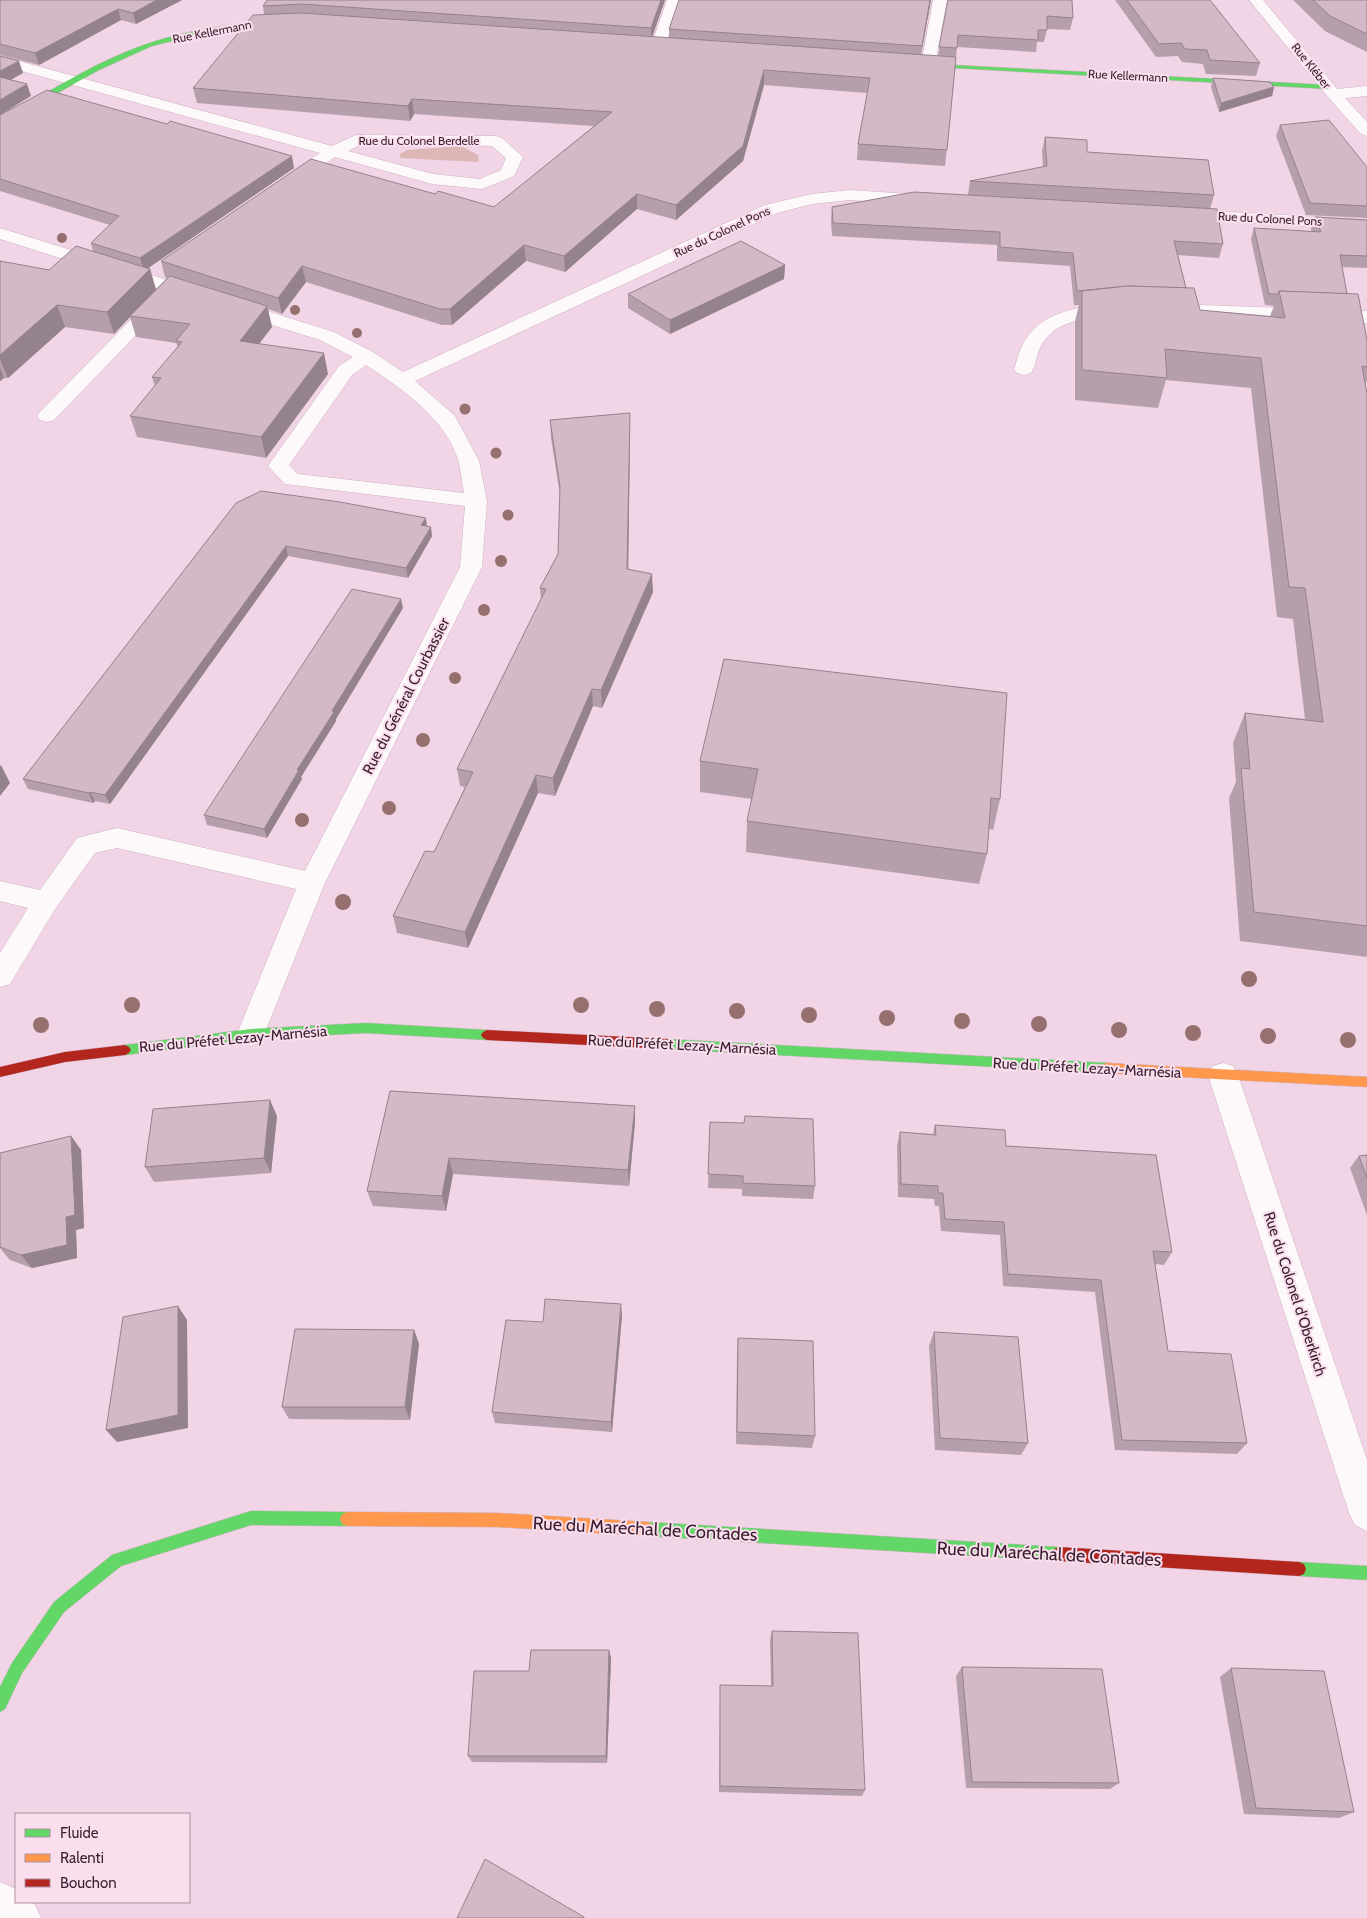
<svg xmlns="http://www.w3.org/2000/svg" width="1367" height="1918" viewBox="0 0 1367 1918" font-family="Cabin,sans-serif">
<style>
.green{fill:#dcb7b6}
.lines{fill:none;stroke-linecap:round;stroke-linejoin:round}
.lane-casing{stroke:#cdb3c2;stroke-width:1}
.street-casing{stroke:#cdb3c2;stroke-width:1}
.fast-casing{stroke:#cdb3c2;stroke-width:1}
.slow-casing{stroke:#cdb3c2;stroke-width:1}
.jam-casing{stroke:#cdb3c2;stroke-width:1}
.lane{fill:#fdf9fb;fill-rule:evenodd}
.street{fill:#fdf9fb;fill-rule:evenodd}
.fast{fill:#63d668;fill-rule:evenodd}
.slow{fill:#ff974d;fill-rule:evenodd}
.jam{fill:#b3261e;fill-rule:evenodd}
.tree{fill:#95706e}
.wall{fill:#b59fac}
.shaded-wall{fill:#94828c}
.building{fill:#d3b9c8;stroke:#94828c}
.labels{text-anchor:middle;stroke-width:4;stroke-linejoin:round;paint-order:stroke}
.far-street-label{font-size:12px;fill:#381e2f;stroke:#fadeee}
.street-label{font-size:15px;fill:#381e2f;stroke:#fadeee}
.near-street-label{font-size:18px;fill:#381e2f;stroke:#fadeee}
</style>
<rect width="100%" height="100%" fill="#f1d4e5"/>
<polygon class="green" points="461,146 478,155 479,162 400,158 400,154 407,150"/>
<g class="lines">
<defs>
<g id="lane">
<polygon points="159,296 165,297 168,301 165,305 54,420 47,422 40,420 37,416 40,412 153,297"/>
<path d="M1113,303L1119,305L1122,309L1119,313C1092,320 1060,316 1042,344C1036,353 1037,364 1031,373L1024,375L1017,373L1014,369C1017,362 1018,354 1022,346C1039,311 1078,307 1113,303Z"/>
<polygon points="1171,304 1367,311 1367,323 1164,314 1162,310 1164,306"/>
</g>
<g id="street">
<polygon points="667,0 681,0 665,46 663,49 653,49 651,46"/>
<polygon points="933,0 947,0 935,65 933,68 923,68 921,65"/>
<polygon points="1249,0 1263,0 1337,89 1367,86 1367,96 1345,98 1367,122 1367,136 1361,134 1328,97"/>
<path d="M0,56L332,146L356,135L496,136L502,138L523,157L514,176L482,189L432,184L335,157L295,186H283L281,182L283,178L320,153L0,65ZM411,144L492,146L506,158L501,170L480,179L433,174L348,151L359,145Z"/>
<path d="M850,190L924,195L930,196L932,200L930,204L924,205L850,200L812,204L777,213L415,381L455,416L479,461L487,501L482,567L325,883L261,1042L251,1046L241,1042L237,1034L296,889L117,848L95,853L55,909L10,984L0,987V953L28,908L0,901V881L40,890L77,838L117,828L305,871L460,567L465,506L285,484L268,466L339,366L353,357L320,340L0,239V228L334,332L373,352L403,372L765,205L812,194ZM366,365C401,388 448,420 459,463C461,473 462,483 464,493L298,474L289,465L353,374Z"/>
<polygon points="1181,209 1367,220 1367,230 1175,218 1172,214 1175,210"/>
<polygon points="1223,1063 1233,1066 1238,1075 1367,1460 1367,1531 1355,1525 1349,1513 1208,1075 1213,1066"/>
<path d="M0,1882L16,1889V1902C35,1902 34,1901 41,1918H0Z"/>
</g>
<g id="fast">
<path d="M282,21L285,23L284,24L217,30L152,46L99,70L0,125V120C42,96 83,69 128,51C177,31 230,23 282,21Z"/>
<polygon points="916,63 1328,85 1331,87 1328,89 918,66 916,65"/>
<polygon points="366,1023 487,1030 491,1032 493,1035 491,1038 487,1040 366,1033 251,1039 125,1055 121,1053 119,1050 121,1047 125,1045 251,1029"/>
<polygon points="667,1039 1107,1063 1111,1064 1113,1068 1111,1072 1107,1073 667,1049 663,1047 661,1044 663,1041"/>
<polygon points="251,1511 347,1512 352,1514 354,1519 352,1524 347,1526 251,1525 121,1566 64,1612 22,1673 5,1709 0,1712 0,1687 12,1663 54,1602 112,1555"/>
<polygon points="647,1522 1059,1547 1064,1549 1066,1554 1064,1559 1059,1561 647,1536 642,1534 640,1529 642,1524"/>
<polygon points="1299,1562 1367,1566 1367,1580 1299,1576 1294,1574 1292,1569 1294,1564"/>
</g>
<g id="slow">
<polygon points="1107,1063 1367,1077 1367,1087 1107,1073 1103,1072 1101,1068 1103,1064"/>
<polygon points="347,1512 498,1513 647,1522 652,1524 654,1529 652,1534 647,1536 498,1527 347,1526 342,1524 340,1519 342,1514"/>
</g>
<g id="jam">
<polygon points="487,1030 667,1039 671,1041 673,1044 671,1047 667,1049 487,1040 483,1038 481,1035 483,1032"/>
<polygon points="125,1045 129,1047 131,1050 129,1053 125,1055 65,1062 0,1077 0,1067 65,1052"/>
<polygon points="1059,1547 1299,1562 1304,1564 1306,1569 1304,1574 1299,1576 1059,1561 1054,1559 1052,1554 1054,1549"/>
</g>
</defs>
<use href="#lane" class="lane-casing"/>
<use href="#street" class="street-casing"/>
<use href="#fast" class="fast-casing"/>
<use href="#slow" class="slow-casing"/>
<use href="#jam" class="jam-casing"/>
<use href="#lane" class="lane"/>
<use href="#street" class="street"/>
<use href="#fast" class="fast"/>
<use href="#slow" class="slow"/>
<use href="#jam" class="jam"/>
</g>
<g class="tree">
<circle cx="62" cy="238" r="5"/>
<circle cx="295" cy="310" r="5"/>
<circle cx="357" cy="333" r="5"/>
<circle cx="465" cy="409" r="5.5"/>
<circle cx="496" cy="453" r="5.5"/>
<circle cx="508" cy="515" r="5.5"/>
<circle cx="501" cy="561" r="6"/>
<circle cx="484" cy="610" r="6"/>
<circle cx="455" cy="678" r="6"/>
<circle cx="423" cy="740" r="7"/>
<circle cx="389" cy="808" r="7"/>
<circle cx="302" cy="820" r="7"/>
<circle cx="343" cy="902" r="8"/>
<circle cx="1249" cy="979" r="8"/>
<circle cx="132" cy="1005" r="8"/>
<circle cx="581" cy="1005" r="8"/>
<circle cx="657" cy="1009" r="8"/>
<circle cx="737" cy="1011" r="8"/>
<circle cx="809" cy="1015" r="8"/>
<circle cx="887" cy="1018" r="8"/>
<circle cx="962" cy="1021" r="8"/>
<circle cx="1039" cy="1024" r="8"/>
<circle cx="41" cy="1025" r="8"/>
<circle cx="1119" cy="1030" r="8"/>
<circle cx="1193" cy="1033" r="8"/>
<circle cx="1268" cy="1036" r="8"/>
<circle cx="1348" cy="1040" r="8"/>
</g>
<g class="wall">
<polygon points="0,0 182,0 136,24 121,20 39,65 0,55"/>
<polygon points="267,0 665,0 652,37 669,38 669,29 931,0 921,55 938,56 948,0 1073,18 1070,30 1047,29 1044,42 1037,42 1036,52 957,47 945,166 857,160 858,144 867,93 764,85 743,161 676,220 637,209 565,272 526,261 452,325 442,325 306,282 282,314 268,309 272,327 259,344 328,374 266,458 137,437 130,416 155,386 152,377 178,347 176,343 136,337 130,317 114,334 65,327 8,378 4,378 0,381 0,261 49,270 93,251 91,243 110,225 0,191 0,115 294,168 148,268 150,269 156,289 167,278 165,277 161,261 435,194 494,207 594,126 414,114 410,121 197,103 193,88 264,14 263,6"/>
<polygon points="1115,0 1210,0 1260,63 1256,76 1206,74 1203,64 1182,62 1178,56 1156,57"/>
<polygon points="1293,0 1367,0 1367,52 1325,31"/>
<polygon points="1213,78 1274,87 1272,96 1219,112 1211,87"/>
<polygon points="1280,125 1367,167 1367,218 1306,215 1276,136"/>
<polygon points="1045,137 1214,195 1210,209 968,195 970,181 1043,167 1042,151"/>
<polygon points="832,207 1223,244 1219,258 1178,255 1186,288 1200,310 1270,316 1274,306 1265,305 1251,239 1254,228 1312,232 1311,229 1315,217 1367,220 1367,268 1342,267 1347,294 1367,340 1367,381 1365,385 1367,394 1367,957 1240,941 1229,798 1236,782 1233,743 1245,713 1305,719 1293,619 1277,617 1251,388 1166,380 1158,408 1075,400 1075,321 1079,305 1074,305 1070,266 997,261 997,245 832,236 831,221"/>
<polygon points="785,265 784,279 670,334 628,308 628,294"/>
<polygon points="630,413 630,431 628,569 653,592 602,708 593,706 555,796 538,793 468,948 397,933 393,916 434,852 465,787 460,786 457,769 541,600 540,588 558,554 560,495 551,438 550,420"/>
<polygon points="236,503 427,526 432,536 408,578 288,556 110,804 95,801 93,803 28,789 23,779"/>
<polygon points="403,608 336,719 336,721 301,777 302,779 267,838 207,825 204,815"/>
<polygon points="700,761 1000,799 993,830 989,829 987,854 979,884 746,852 747,821 752,799 700,792"/>
<polygon points="390,1091 635,1106 635,1122 629,1186 453,1174 446,1211 373,1206 367,1191"/>
<polygon points="277,1116 271,1173 154,1182 145,1167"/>
<polygon points="710,1122 815,1186 813,1199 742,1196 742,1189 708,1188"/>
<polygon points="935,1125 1006,1146 1172,1252 1164,1265 1155,1264 1168,1351 1247,1443 1237,1454 1115,1450 1095,1292 1003,1286 1000,1235 941,1231 939,1206 935,1206 934,1199 898,1197 897,1146 900,1132 933,1134"/>
<polygon points="71,1136 81,1150 84,1228 76,1230 77,1258 32,1268 10,1260 0,1248 0,1153"/>
<polygon points="1367,1155 1367,1215 1350,1168 1359,1156"/>
<polygon points="622,1315 612,1432 495,1423 492,1412 543,1322"/>
<polygon points="414,1330 419,1344 410,1420 289,1419 282,1407"/>
<polygon points="934,1332 1028,1443 1021,1455 935,1450 929,1346"/>
<polygon points="738,1338 815,1436 812,1448 736,1444 737,1351"/>
<polygon points="772,1631 865,1790 862,1796 719,1792 720,1693 720,1685 771,1686 770,1640"/>
<polygon points="609,1650 611,1658 607,1763 472,1762 468,1756 529,1671"/>
<polygon points="962,1667 1119,1783 1110,1789 966,1788 956,1676"/>
<polygon points="1231,1668 1354,1812 1339,1818 1244,1814 1220,1677"/>
</g>
<g class="shaded-wall">
<polygon points="157,0 182,0 136,24 133,13"/>
<polygon points="661,0 665,0 651,40 651,28"/>
<polygon points="930,0 931,0 920,59 922,46"/>
<polygon points="118,9 121,20 39,65 35,53"/>
<polygon points="19,61 23,73 0,86 0,71"/>
<polygon points="764,70 764,85 743,161 676,220 676,205"/>
<polygon points="27,84 31,96 0,115 0,100"/>
<polygon points="1274,87 1272,96 1219,112 1221,103"/>
<polygon points="412,99 414,114 410,121 408,106"/>
<polygon points="292,156 294,168 144,271 140,258"/>
<polygon points="637,194 637,209 565,272 564,256"/>
<polygon points="524,245 526,261 452,325 450,309"/>
<polygon points="785,265 784,279 670,334 670,320"/>
<polygon points="302,266 306,282 282,314 278,298"/>
<polygon points="150,269 156,290 130,316 130,317 114,334 107,312"/>
<polygon points="57,305 65,327 8,378 0,359 0,355"/>
<polygon points="267,306 272,327 245,362 240,341"/>
<polygon points="324,353 328,374 266,458 261,437"/>
<polygon points="0,368 4,378 0,381"/>
<polygon points="630,413 630,431 628,587 627,569"/>
<polygon points="426,518 427,527 421,525"/>
<polygon points="431,527 432,536 408,578 406,568"/>
<polygon points="286,546 288,556 110,804 105,795"/>
<polygon points="652,574 653,592 602,708 601,690"/>
<polygon points="401,599 403,608 336,719 336,721 301,777 302,779 267,838 264,829 297,770 332,711"/>
<polygon points="592,689 593,706 555,796 553,778"/>
<polygon points="1,765 10,783 0,796 0,766"/>
<polygon points="536,775 538,793 468,948 465,932"/>
<polygon points="90,792 95,801 93,803 89,793"/>
<polygon points="270,1100 277,1116 271,1173 264,1158"/>
<polygon points="635,1106 635,1122 629,1186 628,1170"/>
<polygon points="71,1136 81,1150 84,1228 76,1230 77,1258 32,1268 21,1255 66,1217"/>
<polygon points="449,1158 453,1174 446,1211 442,1196"/>
<polygon points="621,1304 622,1315 612,1432 611,1422"/>
<polygon points="178,1306 187,1320 188,1428 117,1442 106,1430"/>
<polygon points="414,1330 419,1344 410,1420 405,1407"/>
<polygon points="609,1650 611,1658 607,1763 606,1756"/>
</g>
<g class="building">
<polygon points="0,0 157,0 133,13 118,9 35,53 0,44"/>
<polygon points="267,0 661,0 651,28 302,4 263,6"/>
<polygon points="679,0 930,0 922,46 669,29"/>
<polygon points="948,0 1072,0 1073,18 1047,16 1047,30 1038,30 1038,40 958,35 957,48 939,47"/>
<polygon points="1127,0 1210,0 1260,63 1210,60 1207,50 1185,49 1181,43 1159,44"/>
<polygon points="1313,0 1367,0 1367,34 1330,16"/>
<polygon points="301,13 956,57 947,150 858,144 870,78 764,70 743,146 676,205 637,194 564,256 524,245 450,309 440,309 302,266 278,298 161,261 311,159 435,194 438,191 494,207 612,112 412,99 408,106 193,88 253,15"/>
<polygon points="0,56 19,61 0,71"/>
<polygon points="0,77 27,84 0,100"/>
<polygon points="1213,78 1270,82 1274,87 1221,103"/>
<polygon points="47,90 167,124 170,121 292,156 140,258 91,243 119,216 0,179 0,115"/>
<polygon points="1329,120 1367,167 1367,206 1310,203 1280,125"/>
<polygon points="1045,137 1087,140 1087,152 1208,160 1214,195 970,181 1047,166"/>
<polygon points="914,192 1217,209 1223,244 1174,241 1186,288 1127,286 1077,291 1073,253 1000,247 1000,232 833,223 832,207"/>
<polygon points="1315,217 1367,220 1367,256 1340,255 1347,294 1279,291 1278,294 1269,294 1254,228 1321,232"/>
<polygon points="741,241 785,265 670,320 628,294"/>
<polygon points="76,246 150,269 107,312 57,305 0,355 0,261 49,270"/>
<polygon points="170,276 267,306 240,341 324,353 261,437 130,416 161,378 152,377 182,342 176,341 190,324 130,316"/>
<polygon points="1127,286 1194,288 1200,310 1285,318 1279,291 1358,294 1367,340 1367,367 1362,366 1367,394 1367,926 1254,912 1241,768 1250,769 1245,713 1323,722 1305,588 1289,587 1261,358 1165,349 1167,378 1082,370 1082,291"/>
<polygon points="630,413 627,569 652,574 601,690 592,689 553,778 536,775 465,932 393,916 425,851 434,852 473,772 457,769 546,589 540,588 558,554 560,487 550,420"/>
<polygon points="261,491 340,502 426,518 421,525 431,527 406,568 286,546 105,795 90,792 89,793 23,779 236,503"/>
<polygon points="352,589 401,599 332,711 334,712 297,770 299,770 264,829 204,815"/>
<polygon points="724,659 1007,693 1000,799 991,798 987,854 747,821 758,769 700,761"/>
<polygon points="390,1091 635,1106 628,1170 449,1158 442,1196 367,1191"/>
<polygon points="270,1100 264,1158 145,1167 153,1109"/>
<polygon points="745,1116 813,1119 815,1186 743,1183 743,1176 708,1174 710,1122 744,1123"/>
<polygon points="935,1125 1005,1130 1006,1146 1156,1155 1172,1252 1153,1251 1168,1351 1231,1354 1247,1443 1122,1440 1101,1280 1008,1274 1004,1222 945,1219 943,1193 938,1193 938,1186 901,1184 900,1132 936,1135"/>
<polygon points="71,1136 75,1215 66,1217 67,1245 21,1255 0,1247 0,1153"/>
<polygon points="1367,1155 1367,1178 1359,1156"/>
<polygon points="545,1299 621,1304 611,1422 492,1412 506,1320 543,1322"/>
<polygon points="178,1306 178,1415 106,1430 123,1317"/>
<polygon points="295,1329 414,1330 405,1407 282,1407"/>
<polygon points="934,1332 1018,1337 1028,1443 940,1438"/>
<polygon points="738,1338 813,1341 815,1436 737,1432"/>
<polygon points="772,1631 858,1633 865,1790 720,1786 720,1685 773,1686"/>
<polygon points="531,1650 609,1650 606,1756 468,1756 474,1671 529,1671"/>
<polygon points="962,1667 1102,1669 1119,1783 972,1782"/>
<polygon points="1231,1668 1324,1671 1354,1812 1256,1808"/>
<polygon points="485,1859 584,1917 584,1918 457,1918"/>
</g>
<g class="labels">
<g class="far-street-label">
<text transform="translate(212 32) rotate(-11)" y="4">Rue Kellermann</text>
<text transform="translate(1311 66) rotate(51)" y="4">Rue Kléber</text>
<text transform="translate(1128 76) rotate(3)" y="4">Rue Kellermann</text>
<text x="419" y="145">Rue du Colonel Berdelle</text>
<text transform="translate(1270 219) rotate(3)" y="4">Rue du Colonel Pons</text>
<text transform="translate(722 232) rotate(-25)" y="4">Rue du Colonel Pons</text>
</g>
<g class="street-label">
<text transform="translate(406 696) rotate(-63)" y="5">Rue du Général Courbassier</text>
<text transform="translate(233 1039) rotate(-5)" y="5">Rue du Préfet Lezay-Marnésia</text>
<text transform="translate(682 1045) rotate(3)" y="5">Rue du Préfet Lezay-Marnésia</text>
<text transform="translate(1087 1068) rotate(3)" y="5">Rue du Préfet Lezay-Marnésia</text>
<text transform="translate(1295 1294) rotate(72)" y="5">Rue du Colonel d'Oberkirch</text>
</g>
<g class="near-street-label">
<text transform="translate(645 1529) rotate(3)" y="6">Rue du Maréchal de Contades</text>
<text transform="translate(1049 1554) rotate(3)" y="6">Rue du Maréchal de Contades</text>
</g>
</g>
<rect x="15" y="1813" width="175" height="90" fill="#fadeee" stroke="#ac91a2"/>
<rect x="25" y="1829" width="25" height="8" fill="#63d668" stroke="#ac91a2"/>
<text x="60" y="1838" font-size="15" fill="#381e2f">Fluide</text>
<rect x="25" y="1854" width="25" height="8" fill="#ff974d" stroke="#ac91a2"/>
<text x="60" y="1863" font-size="15" fill="#381e2f">Ralenti</text>
<rect x="25" y="1879" width="25" height="8" fill="#b3261e" stroke="#ac91a2"/>
<text x="60" y="1888" font-size="15" fill="#381e2f">Bouchon</text>
</svg>
